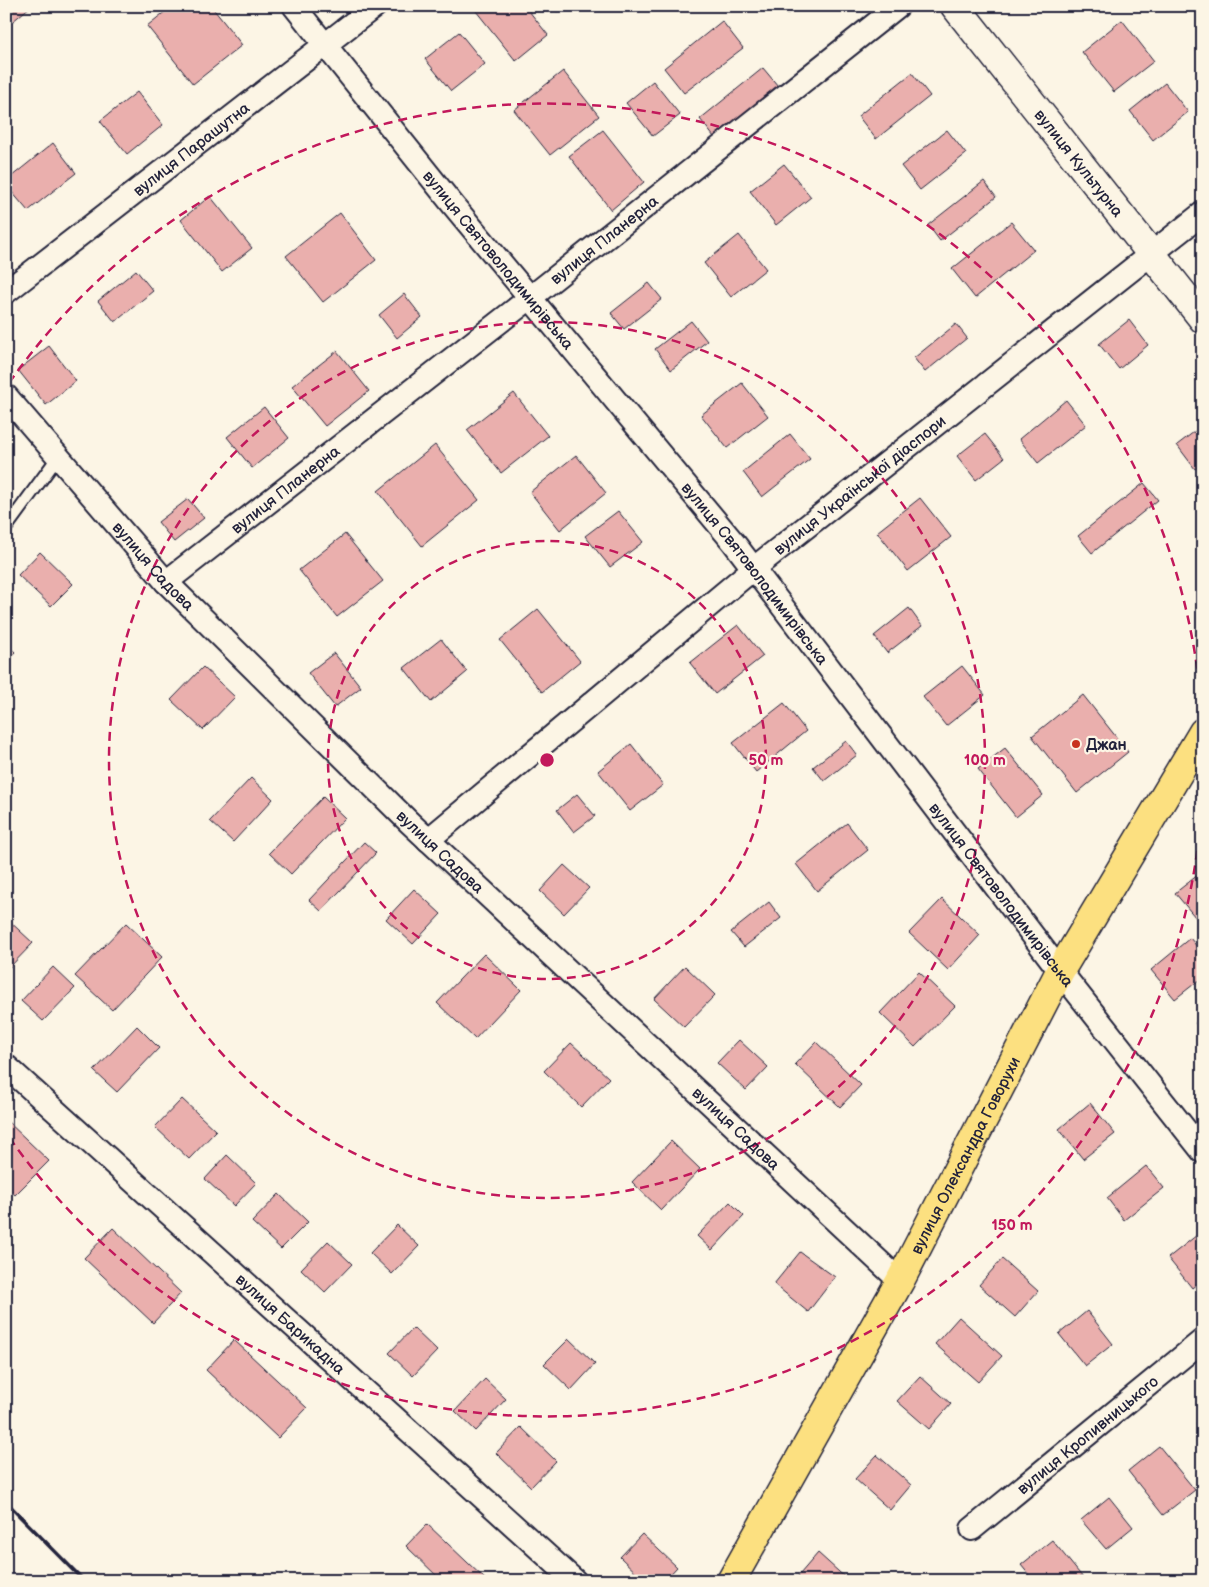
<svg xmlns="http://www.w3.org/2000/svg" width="1209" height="1587" viewBox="0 0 1209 1587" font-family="'Balsamiq Sans',sans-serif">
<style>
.building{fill:#eaafad;stroke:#22223b}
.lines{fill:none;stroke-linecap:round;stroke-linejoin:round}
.lane-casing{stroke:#22223b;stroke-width:15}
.street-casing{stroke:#22223b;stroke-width:26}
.secondary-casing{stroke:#22223b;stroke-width:31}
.primary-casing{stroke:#22223b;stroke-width:31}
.lane{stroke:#fcf5e5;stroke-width:11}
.street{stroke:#fcf5e5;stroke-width:22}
.secondary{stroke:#fcf5e5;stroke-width:28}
.primary{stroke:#fce080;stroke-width:28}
.rail{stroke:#22223b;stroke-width:4}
.ring{fill:none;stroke:#c2185b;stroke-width:2.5;stroke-dasharray:9 6}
.poi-dot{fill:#c8321e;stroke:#fcf5e5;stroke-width:2}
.labels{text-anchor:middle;stroke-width:4.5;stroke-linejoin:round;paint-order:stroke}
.street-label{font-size:16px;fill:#22223b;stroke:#fcf5e5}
.poi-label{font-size:16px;font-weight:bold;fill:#22223b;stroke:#fcf5e5;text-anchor:start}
.centre{fill:#c2185b;stroke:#fcf5e5;stroke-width:2.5}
.ring-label{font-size:15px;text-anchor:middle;font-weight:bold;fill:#c2185b;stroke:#fcf5e5;stroke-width:4.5;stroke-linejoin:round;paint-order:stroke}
</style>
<rect width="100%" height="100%" fill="#fcf5e5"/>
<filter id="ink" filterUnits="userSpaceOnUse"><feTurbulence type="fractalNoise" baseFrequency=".02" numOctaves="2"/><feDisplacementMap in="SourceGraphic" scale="10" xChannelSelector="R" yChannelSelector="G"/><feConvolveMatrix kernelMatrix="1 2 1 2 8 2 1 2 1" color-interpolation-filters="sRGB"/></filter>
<g filter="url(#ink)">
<g class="building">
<polygon points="6,6 31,6 12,22 6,15"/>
<polygon points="172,6 211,6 242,45 193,84 147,26"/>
<polygon points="472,6 525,6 548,35 516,61"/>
<polygon points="553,6 564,6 557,12"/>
<polygon points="782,6 798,6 788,14"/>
<polygon points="1122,20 1154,61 1114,92 1082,52"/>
<polygon points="722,21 743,48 684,93 664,68"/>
<polygon points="459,32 485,64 451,91 425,59"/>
<polygon points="763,68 778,86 714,137 700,119"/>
<polygon points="563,71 599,116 550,155 514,110"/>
<polygon points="912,73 930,96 876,139 858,116"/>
<polygon points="653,81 680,115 653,136 626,103"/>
<polygon points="1165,83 1188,112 1153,140 1130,111"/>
<polygon points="137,92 163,125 127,154 100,121"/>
<polygon points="603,130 644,182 611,210 569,156"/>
<polygon points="947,130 966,154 920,190 901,166"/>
<polygon points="53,143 76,173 28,211 6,185 6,181"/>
<polygon points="784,164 811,197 776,225 750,191"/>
<polygon points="984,181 996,197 940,241 928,225"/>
<polygon points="210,196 252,248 222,272 181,220"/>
<polygon points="340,213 376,260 323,302 286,256"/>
<polygon points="1011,222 1034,250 975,298 952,269"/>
<polygon points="739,235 766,269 731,297 704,263"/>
<polygon points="136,270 153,291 115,322 98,301"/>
<polygon points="649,283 662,299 624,329 611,313"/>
<polygon points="404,294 422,317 397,338 379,315"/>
<polygon points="1129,320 1148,345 1119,369 1099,344"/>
<polygon points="691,321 707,341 671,370 655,349"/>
<polygon points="956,324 967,338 925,372 914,358"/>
<polygon points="49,346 76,381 46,405 18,370"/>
<polygon points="337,351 369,391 325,426 292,386"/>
<polygon points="742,383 768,416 727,448 701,415"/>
<polygon points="514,393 548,436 501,473 467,430"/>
<polygon points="1066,400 1086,425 1038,463 1019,439"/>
<polygon points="264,407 289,438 252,468 227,437"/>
<polygon points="1203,425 1203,463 1195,469 1177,445"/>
<polygon points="790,434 810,459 762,497 743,472"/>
<polygon points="985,434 1004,458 976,480 957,456"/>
<polygon points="435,445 479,500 422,546 378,491"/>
<polygon points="576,455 606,493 560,530 530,492"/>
<polygon points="1144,483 1158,500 1092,553 1078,536"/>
<polygon points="920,498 951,537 908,571 877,532"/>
<polygon points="188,499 204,518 174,542 158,522"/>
<polygon points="618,511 643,542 610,567 585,536"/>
<polygon points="345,534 383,581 337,617 299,570"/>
<polygon points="40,552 73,584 51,606 18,575"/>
<polygon points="909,608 922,626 887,653 874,636"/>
<polygon points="538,609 580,661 542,692 500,640"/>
<polygon points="738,625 763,656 715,694 690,663"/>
<polygon points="441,639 467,672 431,702 404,668"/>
<polygon points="6,643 15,652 6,661"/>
<polygon points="334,653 361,687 335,707 308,673"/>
<polygon points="962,666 985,695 946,726 923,697"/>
<polygon points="203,667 235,697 203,730 171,700"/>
<polygon points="1083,695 1128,752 1077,793 1032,736"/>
<polygon points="784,703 806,731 756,772 733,743"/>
<polygon points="846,741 857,755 824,781 813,767"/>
<polygon points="631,744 663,785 630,811 598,771"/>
<polygon points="1005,748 1043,795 1016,817 978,769"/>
<polygon points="251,778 273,799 233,842 210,821"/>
<polygon points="577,794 595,816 574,832 557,810"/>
<polygon points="323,797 345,818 291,874 269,853"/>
<polygon points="847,823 868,850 817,891 796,864"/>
<polygon points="364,842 376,853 321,911 309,900"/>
<polygon points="564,865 589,888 564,914 540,891"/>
<polygon points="1203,871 1203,922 1201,924 1175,893"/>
<polygon points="414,889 441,914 413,944 386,919"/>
<polygon points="942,899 980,935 948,970 909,933"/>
<polygon points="769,902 781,918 744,947 731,932"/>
<polygon points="6,918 33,943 6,971"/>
<polygon points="126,923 162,957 112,1010 75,976"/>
<polygon points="1190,938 1203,954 1203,977 1175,999 1151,970"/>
<polygon points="484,954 521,990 475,1039 437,1003"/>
<polygon points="685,966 715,995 684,1027 654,999"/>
<polygon points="53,967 75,988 43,1021 21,1001"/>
<polygon points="919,972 955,1006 915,1047 880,1013"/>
<polygon points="1203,1016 1203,1033 1195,1023"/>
<polygon points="137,1026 159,1048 117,1092 94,1071"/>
<polygon points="739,1040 768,1067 746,1090 717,1063"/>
<polygon points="816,1042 861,1085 840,1107 795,1064"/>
<polygon points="571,1043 609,1078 581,1107 544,1071"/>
<polygon points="182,1099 216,1131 189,1159 155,1127"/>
<polygon points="1090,1103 1115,1134 1083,1159 1059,1129"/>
<polygon points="6,1120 49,1161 15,1195 6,1187"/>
<polygon points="671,1141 700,1169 661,1210 632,1182"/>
<polygon points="227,1155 256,1183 234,1206 205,1179"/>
<polygon points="1146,1166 1164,1188 1124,1220 1107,1198"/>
<polygon points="279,1194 308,1222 281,1249 252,1222"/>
<polygon points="730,1202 744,1216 712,1250 697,1236"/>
<polygon points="397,1225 419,1246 392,1274 370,1253"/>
<polygon points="113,1228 181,1293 153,1323 84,1258"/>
<polygon points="1197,1235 1203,1242 1203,1279 1192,1288 1168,1258"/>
<polygon points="328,1241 352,1264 325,1292 301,1269"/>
<polygon points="800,1252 835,1277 808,1312 774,1284"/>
<polygon points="1002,1259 1038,1291 1015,1317 979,1285"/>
<polygon points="1087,1311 1113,1344 1085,1366 1059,1334"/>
<polygon points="959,1317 1002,1356 978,1382 935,1344"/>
<polygon points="413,1328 437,1351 413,1376 389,1353"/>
<polygon points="569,1339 595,1364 571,1390 544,1364"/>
<polygon points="234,1340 307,1408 278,1438 206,1370"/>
<polygon points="920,1376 951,1404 929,1429 897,1401"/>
<polygon points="485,1379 506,1399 476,1431 455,1411"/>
<polygon points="1203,1418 1203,1432 1196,1424"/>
<polygon points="521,1427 556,1461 531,1487 496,1453"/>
<polygon points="1159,1446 1195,1490 1163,1515 1128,1471"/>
<polygon points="877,1455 911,1485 890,1510 855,1479"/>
<polygon points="1109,1497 1133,1527 1106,1549 1081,1520"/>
<polygon points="427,1524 487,1581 442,1581 406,1546"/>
<polygon points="642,1534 677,1567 664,1581 645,1581 620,1557"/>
<polygon points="1052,1540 1084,1579 1082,1581 1034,1581 1021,1565"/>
<polygon points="818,1553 849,1581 794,1581"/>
</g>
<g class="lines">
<defs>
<polyline id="lane" points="6,528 58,457"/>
<g id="street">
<path id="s1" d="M294,6L453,205L734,543L1060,971L1203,1152"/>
<path id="s2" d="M6,292L375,6"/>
<path id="s3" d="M6,396L166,582L409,822L900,1281"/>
<path id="s4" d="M166,582L530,298L898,6"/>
<path id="s5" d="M428,840L753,569L1203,213"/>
<path id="s6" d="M6,1066L575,1581"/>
<path id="s7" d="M972,1529L1203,1340"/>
</g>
<g id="secondary">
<path id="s8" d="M955,6L1203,319"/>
</g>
<g id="primary">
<path id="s9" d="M731,1581L900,1281L1060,971L1203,732"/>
</g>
</defs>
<use href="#lane" class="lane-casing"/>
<use href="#street" class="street-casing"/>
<use href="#secondary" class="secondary-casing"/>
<use href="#primary" class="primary-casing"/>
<use href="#lane" class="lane"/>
<use href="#street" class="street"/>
<use href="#secondary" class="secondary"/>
<use href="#primary" class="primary"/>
<polyline class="rail" points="6,1502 84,1581"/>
</g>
</g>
<g class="ring">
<circle cx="547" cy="760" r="219"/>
<circle cx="547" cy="760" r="438"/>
<path d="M1202 806A657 657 0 0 1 9 1137M9 383A657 657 0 0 1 1202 714"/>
</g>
<circle class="poi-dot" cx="1076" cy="744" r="5"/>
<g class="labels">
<g class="street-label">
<text dy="6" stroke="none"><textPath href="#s2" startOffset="234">вулиця Парашутна</textPath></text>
<text dy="6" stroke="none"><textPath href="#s8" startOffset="200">вулиця Культурна</textPath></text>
<text dy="6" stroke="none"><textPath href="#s4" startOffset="556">вулиця Планерна</textPath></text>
<text dy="6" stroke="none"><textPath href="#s1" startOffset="326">вулиця Святоволодимирівська</textPath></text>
<text dy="6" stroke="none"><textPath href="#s5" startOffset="559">вулиця Української діаспори</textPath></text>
<text dy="6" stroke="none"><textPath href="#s4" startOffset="151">вулиця Планерна</textPath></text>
<text dy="6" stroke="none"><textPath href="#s3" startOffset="225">вулиця Садова</textPath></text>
<text dy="6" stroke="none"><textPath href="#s1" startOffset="731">вулиця Святоволодимирівська</textPath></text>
<text dy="6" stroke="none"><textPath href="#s3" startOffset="630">вулиця Садова</textPath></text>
<text dy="6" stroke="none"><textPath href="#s1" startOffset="1136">вулиця Святоволодимирівська</textPath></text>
<text dy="6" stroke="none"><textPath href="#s3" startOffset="1035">вулиця Садова</textPath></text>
<text dy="6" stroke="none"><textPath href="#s9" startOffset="486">вулиця Олександра Говорухи</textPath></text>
<text dy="6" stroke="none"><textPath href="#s6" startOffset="384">вулиця Барикадна</textPath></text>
<text dy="6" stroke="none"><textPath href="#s7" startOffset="149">вулиця Кропивницького</textPath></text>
</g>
<g class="poi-label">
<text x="1086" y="750">Джан</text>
</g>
</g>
<circle cx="547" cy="760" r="8" class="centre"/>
<g class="ring-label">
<text x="766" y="765">50 m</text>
<text x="985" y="765">100 m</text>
<text x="1012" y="1230">150 m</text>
</g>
<rect width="1209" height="1587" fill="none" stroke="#fcf5e5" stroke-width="25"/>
<rect x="12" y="12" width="1184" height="1562" fill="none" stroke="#22223b" stroke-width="2" filter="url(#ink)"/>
</svg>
